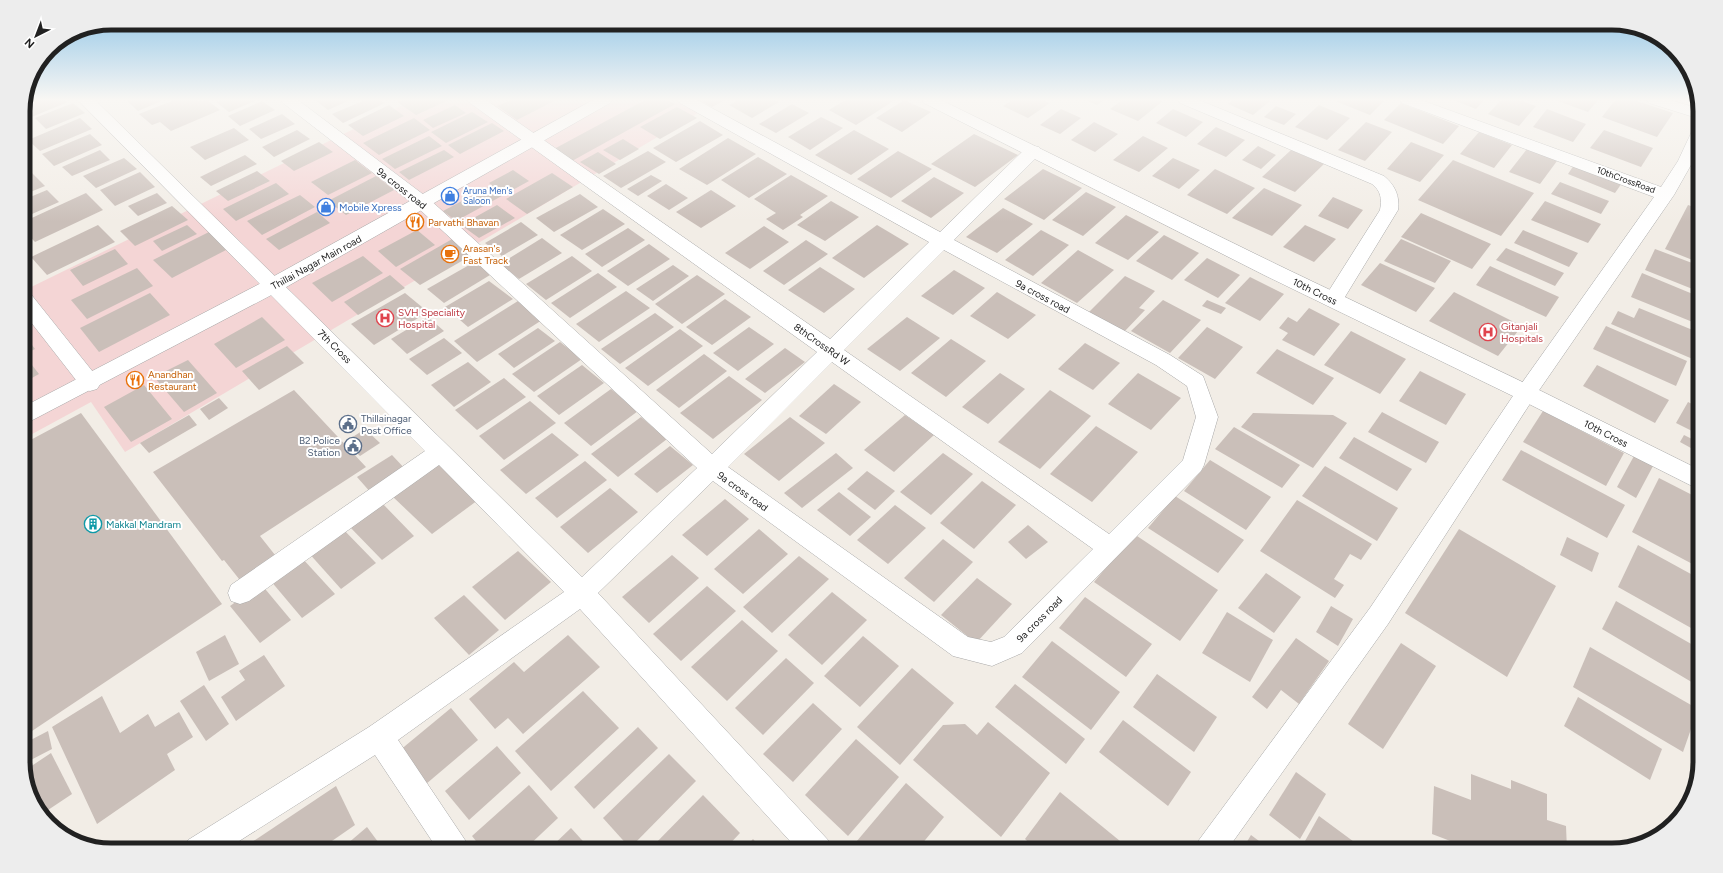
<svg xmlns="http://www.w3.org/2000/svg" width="1723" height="873" viewBox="0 0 1723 873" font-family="Figtree,sans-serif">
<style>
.commercial{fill:#f4d5d5}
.building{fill:#cabfb9}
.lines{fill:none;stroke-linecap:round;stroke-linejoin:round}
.minor-casing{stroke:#a8a8a8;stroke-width:1}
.tertiary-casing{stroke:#a8a8a8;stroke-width:1}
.minor{fill:#fff;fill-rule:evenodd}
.tertiary{fill:#fff;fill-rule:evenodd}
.labels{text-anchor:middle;stroke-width:4;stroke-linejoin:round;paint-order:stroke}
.far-street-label{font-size:9px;fill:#212121;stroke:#fff}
.far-shop-label{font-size:9px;fill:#366cbe;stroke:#fff;text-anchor:start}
.street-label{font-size:10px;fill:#212121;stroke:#fff}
.shop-label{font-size:10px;fill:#366cbe;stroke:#fff;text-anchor:start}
.food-label{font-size:10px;fill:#c56008;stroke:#fff;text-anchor:start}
.health-label{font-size:10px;fill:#be3a42;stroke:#fff;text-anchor:start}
.service-label{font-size:10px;fill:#4e5e75;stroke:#fff;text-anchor:start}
.culture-label{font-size:10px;fill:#0d838f;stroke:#fff;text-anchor:start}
.rim{fill:none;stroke:#212121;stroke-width:5}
</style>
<rect width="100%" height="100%" fill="#f2ede6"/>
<polygon class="commercial" points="413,100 720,100 125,452 91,402 23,439 23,291"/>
<g class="building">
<polygon points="31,100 66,100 68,102 29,118 23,112 23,106 24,102"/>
<polygon points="131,100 164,100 138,111 127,101"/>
<polygon points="174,100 196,100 198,101 207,100 220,110 171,131 160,122 152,125 139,114"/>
<polygon points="222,100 257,100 229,112 216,102"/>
<polygon points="315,100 350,100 328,110"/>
<polygon points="365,100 380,100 385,103 343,123 332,114"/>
<polygon points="401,100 449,100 416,115 397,102"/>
<polygon points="511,100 556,100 517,120 497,106"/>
<polygon points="645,100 666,100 675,104 572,161 554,149"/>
<polygon points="699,100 725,100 712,107"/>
<polygon points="738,100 775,100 779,102 752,118 729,105"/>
<polygon points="845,100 895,100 856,125 829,110"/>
<polygon points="904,100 931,112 902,132 876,118"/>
<polygon points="1012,100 1043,100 1050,103 1028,118 1003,106"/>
<polygon points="1085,100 1104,100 1097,105"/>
<polygon points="1122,100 1159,100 1163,101 1138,121 1110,109"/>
<polygon points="1233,100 1271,100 1253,115 1228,104"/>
<polygon points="1337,100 1385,100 1370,115 1335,101"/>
<polygon points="1453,100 1484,100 1476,109"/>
<polygon points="1501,100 1519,100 1536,106 1519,126 1488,114"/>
<polygon points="1555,100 1598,100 1588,112"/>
<polygon points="1615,100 1634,100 1673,113 1657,137 1602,117"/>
<polygon points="262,101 275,110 240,126 228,116"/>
<polygon points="73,103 85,113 46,129 35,118"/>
<polygon points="1401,103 1459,126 1443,144 1384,120"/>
<polygon points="792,104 809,113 776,133 759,124"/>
<polygon points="389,105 404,116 363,136 348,125"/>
<polygon points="455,105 466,113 433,128 423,120"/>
<polygon points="1319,105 1350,118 1327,140 1295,127"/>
<polygon points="1276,106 1296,114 1284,125 1264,117"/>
<polygon points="677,107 697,118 660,139 640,127"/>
<polygon points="1061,109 1081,118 1060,134 1040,125"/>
<polygon points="1173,109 1203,122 1186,137 1156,123"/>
<polygon points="1547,109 1586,124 1573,142 1533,127"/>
<polygon points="472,112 488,122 446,143 431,132"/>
<polygon points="282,114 295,124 261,139 249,129"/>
<polygon points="821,117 843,128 810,150 788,137"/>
<polygon points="80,118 92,129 40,151 28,140"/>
<polygon points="414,118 430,130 379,155 363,143"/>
<polygon points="700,121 723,135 676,162 653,148"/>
<polygon points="1094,122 1118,134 1095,152 1071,140"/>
<polygon points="1366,122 1392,132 1365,161 1338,150"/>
<polygon points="492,123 504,131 460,154 448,145"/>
<polygon points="1216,127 1245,140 1226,157 1197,144"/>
<polygon points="234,128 249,140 205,160 190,147"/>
<polygon points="297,130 310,139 274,157 262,147"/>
<polygon points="854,130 889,149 851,175 815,155"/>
<polygon points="1604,130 1653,148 1641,167 1590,148"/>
<polygon points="1479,132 1512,145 1494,168 1460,154"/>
<polygon points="90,134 102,145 54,166 42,154"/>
<polygon points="974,134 1018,155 975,187 931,164"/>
<polygon points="429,136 442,146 395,169 382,159"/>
<polygon points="1143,136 1168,148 1139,172 1113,160"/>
<polygon points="728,138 756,154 707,185 679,169"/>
<polygon points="623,139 639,149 620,160 603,150"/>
<polygon points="319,142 333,152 294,171 281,161"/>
<polygon points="1411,142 1444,155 1420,182 1387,169"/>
<polygon points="1258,146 1276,155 1261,169 1242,160"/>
<polygon points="1527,149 1557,161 1540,184 1509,172"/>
<polygon points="100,150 110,160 72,176 62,167"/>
<polygon points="444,150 454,157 409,180 399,172"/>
<polygon points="1291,150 1324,164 1295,192 1262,177"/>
<polygon points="648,151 666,162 621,188 603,176"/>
<polygon points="898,151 932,169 891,198 857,179"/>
<polygon points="598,152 616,164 599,174 580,162"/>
<polygon points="245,155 257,164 211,186 200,177"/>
<polygon points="758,157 787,174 749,198 721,180"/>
<polygon points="124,158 137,169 96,188 83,176"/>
<polygon points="1173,158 1200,170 1179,189 1152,176"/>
<polygon points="355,160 372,173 328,195 311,182"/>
<polygon points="1453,160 1534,193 1501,236 1418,200"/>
<polygon points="1574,165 1622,183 1615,193 1568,174"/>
<polygon points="1043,169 1082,188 1044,220 1004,199"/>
<polygon points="1215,169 1255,188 1227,214 1187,195"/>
<polygon points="513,170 529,181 456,221 443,211 492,185 489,183"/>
<polygon points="257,171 270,181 228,201 216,191"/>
<polygon points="31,172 45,186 23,195 23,175"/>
<polygon points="140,172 155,187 115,206 100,190"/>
<polygon points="552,173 573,187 527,214 506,199"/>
<polygon points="651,175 662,181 638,196 627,189"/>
<polygon points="791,175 828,196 800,215 803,217 783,230 766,219 776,213 754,199"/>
<polygon points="376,176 394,190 346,215 328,201"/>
<polygon points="934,177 964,193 931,218 901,201"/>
<polygon points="1560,182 1609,201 1601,214 1551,194"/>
<polygon points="276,183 289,194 236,221 223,209"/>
<polygon points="666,184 688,198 669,210 647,196"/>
<polygon points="1264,188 1302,205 1272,236 1232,218"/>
<polygon points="47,190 59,202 23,218 23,200"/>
<polygon points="711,190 736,206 701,228 676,212"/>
<polygon points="1086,192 1116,207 1083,236 1052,220"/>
<polygon points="86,193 103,210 35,242 23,229 23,222"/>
<polygon points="157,193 167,203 138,216 128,206"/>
<polygon points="580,194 598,207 554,232 536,218"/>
<polygon points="300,195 315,207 262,235 247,221"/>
<polygon points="1333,197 1363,210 1348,229 1318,216"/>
<polygon points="831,201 859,217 825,241 797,225"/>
<polygon points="1545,201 1601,224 1588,243 1531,220"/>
<polygon points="497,205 515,218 479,238 461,225"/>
<polygon points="1688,205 1700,209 1700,263 1665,249"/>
<polygon points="172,206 188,220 135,246 120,231"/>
<polygon points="1003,208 1033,224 997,253 966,237"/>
<polygon points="603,209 625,224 582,250 560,235"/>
<polygon points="317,212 330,223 279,250 266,239"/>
<polygon points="1421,213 1491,244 1472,269 1401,237"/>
<polygon points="1126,215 1159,232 1128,260 1095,243"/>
<polygon points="521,222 538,235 502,256 485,243"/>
<polygon points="98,225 115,242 47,275 31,257"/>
<polygon points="187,225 197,234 162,251 153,241"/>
<polygon points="877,225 909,244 864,278 832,258"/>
<polygon points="1305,225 1336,239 1314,262 1283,247"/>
<polygon points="764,226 789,242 750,269 725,253"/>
<polygon points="628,228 645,240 602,267 585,254"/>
<polygon points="417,230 435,245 396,267 378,251"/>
<polygon points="1041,230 1069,245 1033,276 1005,260"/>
<polygon points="1523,230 1578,253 1569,267 1514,243"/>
<polygon points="209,232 228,249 172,278 153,260"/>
<polygon points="1164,235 1199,253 1172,280 1136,261"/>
<polygon points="454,238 474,254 420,285 400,269"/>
<polygon points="542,238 562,253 519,279 500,264"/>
<polygon points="1401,239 1451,261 1435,283 1384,261"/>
<polygon points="806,240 828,254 784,285 763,271"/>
<polygon points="649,244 670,259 628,286 607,271"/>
<polygon points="1506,248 1564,273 1555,286 1496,260"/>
<polygon points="115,249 128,264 83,286 70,270"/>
<polygon points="1655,249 1700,266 1700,292 1645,270"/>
<polygon points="1078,250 1114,270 1077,303 1041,283"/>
<polygon points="363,256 383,273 332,302 312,283"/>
<polygon points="572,256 592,271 546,300 526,284"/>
<polygon points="1207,258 1240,275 1218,298 1184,280"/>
<polygon points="478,260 495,272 444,303 427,289"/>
<polygon points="1380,263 1435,288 1416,312 1361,285"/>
<polygon points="673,265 689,276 653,301 636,289"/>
<polygon points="1490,266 1559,297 1546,317 1476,285"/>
<polygon points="820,267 855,289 824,313 788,290"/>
<polygon points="137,268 153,286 87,319 71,300"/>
<polygon points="954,270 985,288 953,315 921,296"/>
<polygon points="598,273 617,287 570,318 551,303"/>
<polygon points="1642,273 1700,297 1700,325 1631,297"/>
<polygon points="390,275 405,288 358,315 344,302"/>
<polygon points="697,275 725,294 682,324 655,304"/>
<polygon points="1125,276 1155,291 1139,308 1145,310 1124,332 1088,313"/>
<polygon points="1250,277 1284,294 1260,321 1225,303"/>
<polygon points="489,281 513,299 468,327 445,307"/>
<polygon points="626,291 650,308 599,342 576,324"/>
<polygon points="997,292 1036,315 1008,339 970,316"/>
<polygon points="1454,292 1522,326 1498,356 1429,321"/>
<polygon points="150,293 170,315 99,352 80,328"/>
<polygon points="405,293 428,312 374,345 351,324"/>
<polygon points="725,299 751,317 712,345 686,327"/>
<polygon points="1163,300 1201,320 1170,353 1131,331"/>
<polygon points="1207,300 1226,308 1221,314 1202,306"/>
<polygon points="518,301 542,320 477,362 454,341"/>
<polygon points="1309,308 1340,324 1314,356 1282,340 1288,333 1279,328 1288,317 1297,322"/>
<polygon points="1639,308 1700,333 1700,349 1695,360 1611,324 1618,311 1634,318"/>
<polygon points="655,313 674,327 620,364 601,349"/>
<polygon points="262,317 285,340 236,368 214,344"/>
<polygon points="428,317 444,331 407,354 391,339"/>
<polygon points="907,317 940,338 900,371 867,349"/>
<polygon points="1606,326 1687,361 1676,386 1593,349"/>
<polygon points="749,327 774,344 738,371 713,353"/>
<polygon points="1207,327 1243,347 1215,379 1178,358"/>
<polygon points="538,328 555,341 514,368 498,354"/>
<polygon points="680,329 703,346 648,386 625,368"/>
<polygon points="1351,331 1406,359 1380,394 1324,365"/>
<polygon points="23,333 35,349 23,355"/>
<polygon points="444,338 462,353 427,375 409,359"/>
<polygon points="951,339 986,361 946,397 911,373"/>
<polygon points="560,342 582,359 534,392 512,374"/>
<polygon points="1085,343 1120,363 1093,390 1058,369"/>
<polygon points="287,346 304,363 259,390 242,371"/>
<polygon points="785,348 805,362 765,393 745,379"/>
<polygon points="1277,349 1334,378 1313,405 1256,373"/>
<polygon points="704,354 727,371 679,408 656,390"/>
<polygon points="28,360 39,374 23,383 23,362"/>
<polygon points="188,360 217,393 184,412 154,377"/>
<polygon points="468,362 491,382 454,407 431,385"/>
<polygon points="582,365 604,383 559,415 537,396"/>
<polygon points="1597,365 1669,400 1655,423 1583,386"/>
<polygon points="1420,371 1466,394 1446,425 1399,401"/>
<polygon points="1000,373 1025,389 988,424 962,407"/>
<polygon points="1138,373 1181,398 1151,430 1108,404"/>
<polygon points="729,376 762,400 713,439 680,413"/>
<polygon points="504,378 526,397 477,430 455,410"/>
<polygon points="834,384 861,402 826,434 799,416"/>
<polygon points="144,385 172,419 131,442 104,407"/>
<polygon points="611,389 638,411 591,446 564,423"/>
<polygon points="294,390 366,467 260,536 279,560 243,584 224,560 222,561 153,472"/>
<polygon points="1050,390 1091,416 1040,469 998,442"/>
<polygon points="219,398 228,408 209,420 200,409"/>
<polygon points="530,401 556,423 504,460 479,436"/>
<polygon points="1688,402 1700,408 1700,417 1692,431 1676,423"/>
<polygon points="1543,411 1624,453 1606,486 1523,442"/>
<polygon points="1382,412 1439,442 1426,463 1368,432"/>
<polygon points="81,413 222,604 23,737 23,444"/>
<polygon points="1253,413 1333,415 1347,423 1313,468 1241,427"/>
<polygon points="189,415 197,425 149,453 140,443"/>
<polygon points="905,415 934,435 894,472 864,450"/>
<polygon points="641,417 667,439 618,477 591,454"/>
<polygon points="790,417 825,443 779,481 744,454"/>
<polygon points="1096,426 1138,452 1092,502 1050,474"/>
<polygon points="1234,427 1300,465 1282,488 1215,449"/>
<polygon points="365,429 380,443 360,456 345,442"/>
<polygon points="552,433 579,455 526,494 500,470"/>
<polygon points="1684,435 1700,443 1700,453 1680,442"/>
<polygon points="1354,437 1412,469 1397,491 1339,458"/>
<polygon points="670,446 693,465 657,493 634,474"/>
<polygon points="1521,450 1625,505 1607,538 1502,480"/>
<polygon points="836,453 853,468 802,508 784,493"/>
<polygon points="943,453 973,474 931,515 900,492"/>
<polygon points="392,455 407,471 372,494 357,477"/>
<polygon points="1634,456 1653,466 1636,498 1617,487"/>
<polygon points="1210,460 1271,497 1246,530 1184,491"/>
<polygon points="585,461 607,480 557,518 535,498"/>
<polygon points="437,462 478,500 432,534 391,495"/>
<polygon points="1325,466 1398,508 1377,541 1302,496"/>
<polygon points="867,471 895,491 875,510 847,489"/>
<polygon points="1659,478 1700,499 1700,568 1632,532"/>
<polygon points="982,481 1016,505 974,549 940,523"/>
<polygon points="610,488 638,512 588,553 560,527"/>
<polygon points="839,492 871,517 850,536 817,510"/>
<polygon points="1175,496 1244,540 1218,573 1148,528"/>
<polygon points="725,499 749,519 707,556 682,535"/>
<polygon points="1297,500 1372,544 1361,560 1350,554 1334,579 1344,585 1335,598 1260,551"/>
<polygon points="381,502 414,536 382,560 348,525"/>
<polygon points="895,505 926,528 888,564 857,540"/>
<polygon points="1028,525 1048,542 1026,559 1008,542"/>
<polygon points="341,527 376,563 341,589 307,551"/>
<polygon points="759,529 788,554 743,594 714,569"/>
<polygon points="1459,529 1556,586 1507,677 1405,613"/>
<polygon points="1134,534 1218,590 1180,641 1094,582"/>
<polygon points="1567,537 1599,553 1592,572 1560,555"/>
<polygon points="943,539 973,562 934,602 904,578"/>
<polygon points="1638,545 1700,579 1700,633 1618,587"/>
<polygon points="518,551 551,582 505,620 472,587"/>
<polygon points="672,555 699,578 649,623 622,597"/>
<polygon points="799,556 829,579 772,633 743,607"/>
<polygon points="302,558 335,594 302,618 270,580"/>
<polygon points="1266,573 1301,597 1274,633 1238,608"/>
<polygon points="977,578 1012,604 976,643 941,615"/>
<polygon points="261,584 291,620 260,643 230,606"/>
<polygon points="707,586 736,611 681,661 653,634"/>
<polygon points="832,592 867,620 822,665 788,635"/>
<polygon points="464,595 499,630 469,655 434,618"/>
<polygon points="1085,597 1152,644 1126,677 1059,628"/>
<polygon points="1616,601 1700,649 1700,687 1602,629"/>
<polygon points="1331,606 1353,619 1338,646 1316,632"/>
<polygon points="1227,612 1273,640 1250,682 1202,653"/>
<polygon points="742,620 778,651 727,701 691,667"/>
<polygon points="225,635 239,664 209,681 196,652"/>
<polygon points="568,635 600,667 523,734 508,718 495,729 469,699 514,662 524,672"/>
<polygon points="863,636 899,666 860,707 824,676"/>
<polygon points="1296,638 1329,661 1299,704 1281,690 1267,709 1252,697"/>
<polygon points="1052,641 1120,692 1091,730 1022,677"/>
<polygon points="1401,643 1436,666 1383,749 1348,724"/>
<polygon points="1590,647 1698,709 1683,752 1573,687"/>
<polygon points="264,655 285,686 236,721 221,697 245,680 239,671"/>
<polygon points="786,658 814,683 763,735 735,708"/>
<polygon points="912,668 954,703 900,765 857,727"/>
<polygon points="1157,674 1217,717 1194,752 1133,707"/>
<polygon points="1015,684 1085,739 1066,764 995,707"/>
<polygon points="204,685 229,724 206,741 180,701"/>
<polygon points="583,691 619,728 551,791 515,751"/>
<polygon points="102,696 120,733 148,714 155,727 179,712 193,737 167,754 175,770 97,824 52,727"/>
<polygon points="1578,697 1662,749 1650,780 1564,726"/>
<polygon points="813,703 842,729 793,782 763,754"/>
<polygon points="451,708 478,740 426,784 399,751"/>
<polygon points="1123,720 1191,772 1168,806 1099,752"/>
<polygon points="988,722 1050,773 1001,837 913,760 943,725 965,724 977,735"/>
<polygon points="638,727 658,748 594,809 574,787"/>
<polygon points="48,731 52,749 23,764 23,744"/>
<polygon points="856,739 899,777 848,836 805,795"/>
<polygon points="497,746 521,773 469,820 445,791"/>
<polygon points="51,753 72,794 42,814 38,811 24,771"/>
<polygon points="669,754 696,781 630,848 603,818"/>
<polygon points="1296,772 1326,794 1300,839 1269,815"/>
<polygon points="1471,774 1511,789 1511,780 1547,794 1547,820 1566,826 1567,850 1474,850 1432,834 1434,786 1471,800"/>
<polygon points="906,783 944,817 917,850 853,850 851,848"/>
<polygon points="529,785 558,818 524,850 483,850 472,836"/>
<polygon points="336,786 355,825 319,850 240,850"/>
<polygon points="1060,792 1131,850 1037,850 1025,839"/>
<polygon points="703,795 740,833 724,850 649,850"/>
<polygon points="1319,816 1365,850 1300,850"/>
<polygon points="367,827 384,850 340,850"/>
<polygon points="571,828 591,850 548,850"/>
<polygon points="1251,835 1271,850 1242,850"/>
<polygon points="753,839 763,850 743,850"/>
</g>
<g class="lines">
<defs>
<g id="minor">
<path d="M78,100H95L582,577L697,468L416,206L283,103L281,100H298L428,198L712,454L817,352L470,103L468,100H486L830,339L929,242L680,103L678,100H697L940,232L1027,147L1033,146L1039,147L1041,151L1039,155L954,240L1170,355L1203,376L1218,417L1204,465L1201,471L1022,653L992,666L953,656L713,481L598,593L828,840L833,850H798L580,609L398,740L465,840L470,850H438L375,755L225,850H183L188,840L369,727L564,592L439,465L249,601L240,604L231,601L228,593L231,585L425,451ZM944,250L1156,365L1187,386L1196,417L1183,460L1109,534L844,350ZM832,362L1093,549L1004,637L991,642L968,637L728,467Z"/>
<path d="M1178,100H1199L1384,176C1395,185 1400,196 1398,210L1340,305L1333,307L1326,305L1323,300L1380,210C1382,199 1381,191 1372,184L1180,103Z"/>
<polygon points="1400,100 1421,100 1661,187 1678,161 1692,131 1694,128 1700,126 1700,149 1674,195 1533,399 1388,624 1227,850 1194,850 1199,840 1370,608 1519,387 1654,197 1402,103"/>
<polygon points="1647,100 1670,100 1700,109 1700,119 1649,103"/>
<polygon points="23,291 30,293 97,377 101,383 97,389 90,391 83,389 23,312"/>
</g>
<g id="tertiary">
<polygon points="593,100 612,100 610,103 281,290 23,425 23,407 267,280"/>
<polygon points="922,100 941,100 1278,265 1533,387 1700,470 1700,490 1519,399 1264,275 924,103"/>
</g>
</defs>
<use href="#minor" class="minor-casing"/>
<use href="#tertiary" class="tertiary-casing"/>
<use href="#minor" class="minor"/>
<use href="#tertiary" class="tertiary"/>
</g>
<linearGradient id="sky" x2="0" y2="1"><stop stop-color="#8cc3e6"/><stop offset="0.45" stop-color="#f9f7f4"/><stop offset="1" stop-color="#f9f7f4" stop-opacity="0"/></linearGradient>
<rect width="1723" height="222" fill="url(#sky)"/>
<defs>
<symbol id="shop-ring" viewBox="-11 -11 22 22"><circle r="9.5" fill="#fff" stroke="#3f7fe0" stroke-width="1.5"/><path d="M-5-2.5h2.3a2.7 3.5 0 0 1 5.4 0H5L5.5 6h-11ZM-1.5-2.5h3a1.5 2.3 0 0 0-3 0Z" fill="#3f7fe0"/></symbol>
<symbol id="restaurant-ring" viewBox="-11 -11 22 22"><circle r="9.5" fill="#fff" stroke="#e8710a" stroke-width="1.5"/><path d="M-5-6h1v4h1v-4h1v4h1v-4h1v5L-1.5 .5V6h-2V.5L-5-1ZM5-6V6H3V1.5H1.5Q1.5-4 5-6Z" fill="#e8710a"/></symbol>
<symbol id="cafe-ring" viewBox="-11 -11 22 22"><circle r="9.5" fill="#fff" stroke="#e8710a" stroke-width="1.5"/><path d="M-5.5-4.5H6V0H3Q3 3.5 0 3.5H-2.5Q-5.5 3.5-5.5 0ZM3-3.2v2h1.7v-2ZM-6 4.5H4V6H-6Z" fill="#e8710a"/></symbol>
<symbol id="hospital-ring" viewBox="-11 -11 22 22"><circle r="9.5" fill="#fff" stroke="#e0444e" stroke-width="1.5"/><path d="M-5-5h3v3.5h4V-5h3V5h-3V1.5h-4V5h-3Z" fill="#e0444e"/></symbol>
<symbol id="civic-ring" viewBox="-11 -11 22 22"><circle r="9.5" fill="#fff" stroke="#5c6f8a" stroke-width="1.5"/><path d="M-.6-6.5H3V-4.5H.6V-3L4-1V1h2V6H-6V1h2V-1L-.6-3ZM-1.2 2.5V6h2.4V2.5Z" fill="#5c6f8a"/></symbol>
<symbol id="building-ring" viewBox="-11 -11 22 22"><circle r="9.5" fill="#fff" stroke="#0f9aa8" stroke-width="1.5"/><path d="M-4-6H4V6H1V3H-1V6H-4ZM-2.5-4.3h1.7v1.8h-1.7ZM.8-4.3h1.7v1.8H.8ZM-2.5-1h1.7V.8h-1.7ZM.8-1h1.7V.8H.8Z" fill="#0f9aa8"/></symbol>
</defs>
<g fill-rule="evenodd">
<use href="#shop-ring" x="440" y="186" width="20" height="20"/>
<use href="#shop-ring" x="316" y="197" width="20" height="20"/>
<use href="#restaurant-ring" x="405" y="212" width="20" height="20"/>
<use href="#cafe-ring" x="440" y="244" width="20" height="20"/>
<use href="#hospital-ring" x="375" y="308" width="20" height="20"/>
<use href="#hospital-ring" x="1478" y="322" width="20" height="20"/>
<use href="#restaurant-ring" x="125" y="370" width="20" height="20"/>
<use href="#civic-ring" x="338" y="414" width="20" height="20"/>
<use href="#civic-ring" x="343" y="436" width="20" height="20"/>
<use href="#building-ring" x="83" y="514" width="20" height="20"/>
</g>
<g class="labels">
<g class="far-street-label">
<text transform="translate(1626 180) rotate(20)" y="3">10thCrossRoad</text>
</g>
<g class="far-shop-label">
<text x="463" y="194">Aruna Men's<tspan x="463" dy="10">Saloon</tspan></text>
</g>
<g class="street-label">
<text transform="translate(402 188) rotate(38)" y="4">9a cross road</text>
<text transform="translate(316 262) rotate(-29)" y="4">Thillai Nagar Main road</text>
<text transform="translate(1315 291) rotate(26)" y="4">10th Cross</text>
<text transform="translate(1043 296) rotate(28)" y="4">9a cross road</text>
<text transform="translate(822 344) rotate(35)" y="4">8thCrossRd W</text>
<text transform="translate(335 346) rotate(45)" y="4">7th Cross</text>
<text transform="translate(1606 433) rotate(27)" y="4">10th Cross</text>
<text transform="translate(743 491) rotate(36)" y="4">9a cross road</text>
<text transform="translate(1039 619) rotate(-45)" y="4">9a cross road</text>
</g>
<g class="shop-label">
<text x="339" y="211">Mobile Xpress</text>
</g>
<g class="food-label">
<text x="428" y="226">Parvathi Bhavan</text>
<text x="463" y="252">Arasan's<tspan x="463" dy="12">Fast Track</tspan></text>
<text x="148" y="378">Anandhan<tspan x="148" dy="12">Restaurant</tspan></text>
</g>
<g class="health-label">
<text x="398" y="316">SVH Speciality<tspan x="398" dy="12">Hospital</tspan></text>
<text x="1501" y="330">Gitanjali<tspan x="1501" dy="12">Hospitals</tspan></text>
</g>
<g class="service-label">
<text x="361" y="422">Thillainagar<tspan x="361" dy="12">Post Office</tspan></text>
<text x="340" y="444" text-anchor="end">B2 Police<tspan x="340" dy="12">Station</tspan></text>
</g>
<g class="culture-label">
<text x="106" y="528">Makkal Mandram</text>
</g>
</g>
<path d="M0 0H1723V873H0ZM111 30H1612A81 81 0 0 1 1693 111V762A81 81 0 0 1 1612 843H111A81 81 0 0 1 30 762V111A81 81 0 0 1 111 30Z" fill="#ededed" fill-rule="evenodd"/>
<path class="rim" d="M111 30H1612A81 81 0 0 1 1693 111V762A81 81 0 0 1 1612 843H111A81 81 0 0 1 30 762V111A81 81 0 0 1 111 30Z"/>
<g transform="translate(36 36) rotate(222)" stroke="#ffffff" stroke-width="3" paint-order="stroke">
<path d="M0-3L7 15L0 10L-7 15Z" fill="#212121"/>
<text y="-6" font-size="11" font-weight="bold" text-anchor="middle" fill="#212121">N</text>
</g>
</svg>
